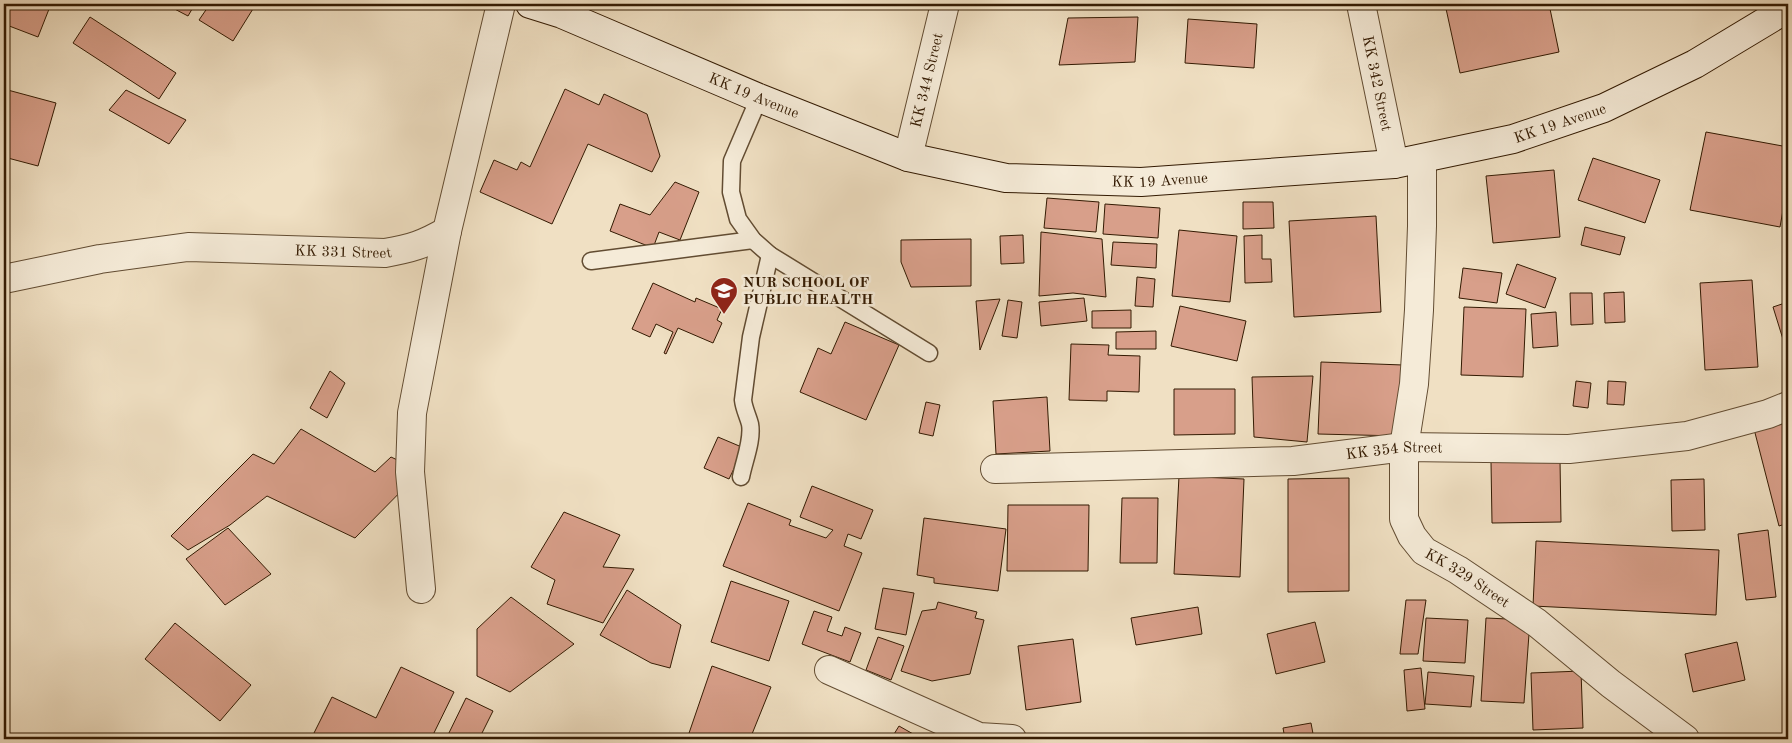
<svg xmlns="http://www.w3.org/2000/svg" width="1792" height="743" viewBox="0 0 1792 743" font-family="'Old Standard TT',serif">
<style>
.building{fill:#d89f8a;stroke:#331a02}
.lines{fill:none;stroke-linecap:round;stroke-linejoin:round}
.lane-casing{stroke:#624c32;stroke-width:19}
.street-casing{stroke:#624c32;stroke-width:30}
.secondary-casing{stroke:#331a02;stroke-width:30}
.lane{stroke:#f5ebd8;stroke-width:16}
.street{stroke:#f5ebd8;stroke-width:28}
.secondary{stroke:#f5ebd8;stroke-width:28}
.labels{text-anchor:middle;stroke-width:5;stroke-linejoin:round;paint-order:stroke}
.street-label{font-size:15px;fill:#331a02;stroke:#f5ebd8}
.poi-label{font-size:15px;font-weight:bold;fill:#331a02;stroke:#f5ebd8;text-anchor:start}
</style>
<rect width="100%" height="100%" fill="#f0e0c3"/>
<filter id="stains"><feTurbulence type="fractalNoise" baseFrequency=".004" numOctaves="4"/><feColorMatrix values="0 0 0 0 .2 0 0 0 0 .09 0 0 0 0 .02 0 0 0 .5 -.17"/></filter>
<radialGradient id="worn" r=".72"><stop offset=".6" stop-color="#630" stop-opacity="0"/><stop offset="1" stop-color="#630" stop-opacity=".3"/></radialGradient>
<g class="building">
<polygon points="4,4 51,4 38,37 4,24"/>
<polygon points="165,4 195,4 188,16"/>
<polygon points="210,4 256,4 233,41 199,20"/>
<polygon points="1445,4 1549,4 1559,52 1460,73"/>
<polygon points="90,17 176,73 159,99 73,43"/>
<polygon points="1138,17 1135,62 1059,65 1068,18"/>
<polygon points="1188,19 1257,24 1254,68 1185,63"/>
<polygon points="4,89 56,103 38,166 4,157"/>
<polygon points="565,89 599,105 604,94 647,114 660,156 652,172 588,144 552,224 480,192 494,160 517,170 521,162 530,167"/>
<polygon points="126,90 186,120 169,144 109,110"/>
<polygon points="1706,132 1788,147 1788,182 1780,227 1690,210"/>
<polygon points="1593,158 1660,180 1645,223 1578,200"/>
<polygon points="1554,170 1560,237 1493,243 1486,176"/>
<polygon points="675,182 699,192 680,240 659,232 653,248 610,231 620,204 650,215"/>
<polygon points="1047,198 1099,202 1096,232 1044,228"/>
<polygon points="1243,202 1273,202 1274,228 1243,229"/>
<polygon points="1105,204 1160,208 1158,238 1103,234"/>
<polygon points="1376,216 1381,312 1294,317 1289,221"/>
<polygon points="1585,227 1625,237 1620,255 1581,245"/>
<polygon points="1179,230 1237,236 1230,302 1172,296"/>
<polygon points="1041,232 1102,239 1106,297 1073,293 1039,296"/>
<polygon points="1023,235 1024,263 1001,264 1000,236"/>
<polygon points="1262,235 1262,259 1271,259 1272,282 1245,283 1244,236"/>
<polygon points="971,239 971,286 911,287 901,262 901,240"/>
<polygon points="1113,242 1157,244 1156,268 1111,265"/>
<polygon points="1517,264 1556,278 1545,308 1506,294"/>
<polygon points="1463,268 1502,273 1497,303 1459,298"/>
<polygon points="1137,277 1155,279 1153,307 1135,306"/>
<polygon points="1752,280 1758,367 1705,370 1700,283"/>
<polygon points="653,283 695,302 696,298 722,309 717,320 722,323 713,343 678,328 666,354 664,353 673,332 656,324 650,337 632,329"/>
<polygon points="1624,292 1625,322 1605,323 1604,293"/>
<polygon points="1570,293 1592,293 1593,324 1571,325"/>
<polygon points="1084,298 1087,321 1041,326 1039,302"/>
<polygon points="1000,299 980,350 976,301"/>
<polygon points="1008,300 1022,302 1017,338 1002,336"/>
<polygon points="1788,302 1788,349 1786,349 1773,307"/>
<polygon points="1180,306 1246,321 1237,361 1171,346"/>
<polygon points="1464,307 1526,309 1523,377 1461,375"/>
<polygon points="1131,310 1131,328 1092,328 1092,311"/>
<polygon points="1556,312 1558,346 1533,348 1531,314"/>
<polygon points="845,322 899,345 866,420 800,392 818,348 831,354"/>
<polygon points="1156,331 1156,349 1116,349 1116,332"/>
<polygon points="1071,344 1109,345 1108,355 1140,356 1139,392 1107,391 1107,401 1069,400"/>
<polygon points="1321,362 1403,365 1400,436 1318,434"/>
<polygon points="330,371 345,383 327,418 310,408"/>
<polygon points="1313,376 1307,442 1254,437 1252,377"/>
<polygon points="1576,381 1591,383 1588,408 1573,406"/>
<polygon points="1608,381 1626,382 1624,405 1607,404"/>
<polygon points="1174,389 1235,389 1235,434 1174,435"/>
<polygon points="1047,397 1050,451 996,454 993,401"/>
<polygon points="926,402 940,405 933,436 919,433"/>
<polygon points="1788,420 1788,523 1779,526 1754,429"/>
<polygon points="301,429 375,472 391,457 421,471 355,538 267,496 230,525 188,550 171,536 253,454 274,464"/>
<polygon points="718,437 744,448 729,479 704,468"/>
<polygon points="1560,460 1561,522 1492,523 1491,462"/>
<polygon points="1179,476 1244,479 1240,577 1174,574"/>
<polygon points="1349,478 1349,591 1288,592 1288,479"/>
<polygon points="1704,479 1705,530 1672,531 1671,480"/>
<polygon points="812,486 873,510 861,539 848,534 844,546 862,553 839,611 723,566 748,503 791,520 789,525 826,538 833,530 800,517"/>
<polygon points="1122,498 1158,498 1157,563 1120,563"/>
<polygon points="1008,505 1089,505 1088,571 1007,571"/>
<polygon points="564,512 620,535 603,567 634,569 603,623 547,604 555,580 531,567"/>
<polygon points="924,518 1006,529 998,591 934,583 934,578 917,575"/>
<polygon points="228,528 271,574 225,605 186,559"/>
<polygon points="1768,530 1776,597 1746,600 1738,534"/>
<polygon points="1536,541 1719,550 1716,615 1533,606"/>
<polygon points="731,581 789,601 769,661 711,642"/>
<polygon points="883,588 914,593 906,635 875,629"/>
<polygon points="627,590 681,625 670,668 651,663 600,635"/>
<polygon points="511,597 574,644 510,692 477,676 477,629"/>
<polygon points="1406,600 1426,600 1418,654 1400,654"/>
<polygon points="938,602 977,612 975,618 984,620 970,674 932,681 901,671 922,611 936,609"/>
<polygon points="1198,607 1202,634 1136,645 1131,618"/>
<polygon points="814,611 832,617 827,631 842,636 845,627 861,633 850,662 802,644"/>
<polygon points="1426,618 1468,620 1465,663 1423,661"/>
<polygon points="1486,618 1530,620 1524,703 1481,701"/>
<polygon points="1315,622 1325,662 1276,674 1267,634"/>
<polygon points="175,623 251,685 220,721 145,659"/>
<polygon points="878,637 904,646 891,680 866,670"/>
<polygon points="1073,639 1081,702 1026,710 1018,646"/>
<polygon points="1737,642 1745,680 1693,692 1685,654"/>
<polygon points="712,666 771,687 750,739 687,739"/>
<polygon points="401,667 454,692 431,739 311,739 332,697 376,718"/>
<polygon points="1421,668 1425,709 1407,711 1404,670"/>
<polygon points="1581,671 1583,728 1533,730 1531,673"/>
<polygon points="1428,672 1474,676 1471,707 1425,704"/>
<polygon points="466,698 493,711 479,739 446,739"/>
<polygon points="1311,723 1314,739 1285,739 1283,728"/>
<polygon points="899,726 922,739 891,739"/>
</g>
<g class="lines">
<defs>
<g id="lane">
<polyline points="759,98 732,161 731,192 738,219 753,240 770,255 929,353"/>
<polyline points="591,261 753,240"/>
<path d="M741,477C744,461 753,440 750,424C748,416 744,409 743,400L751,337L770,255"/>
</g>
<g id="street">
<path id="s1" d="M1361,4L1394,164"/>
<path id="s2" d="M908,157L945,4"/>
<path id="s3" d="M1422,159V226L1419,310L1414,384L1404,447V519L1412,536L1424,551L1458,570L1537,623L1611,684L1685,739"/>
<path id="s4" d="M4,279L100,259L188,247L385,253C412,248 423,245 447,231L501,4"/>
<path id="s5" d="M995,469L1293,461L1404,447L1569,449L1687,436L1768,414L1788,406"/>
<polyline points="421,589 410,472 412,413 447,231"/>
<polyline points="829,670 979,737 1012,739"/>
</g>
<g id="secondary">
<path id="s6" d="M530,4L562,14L759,98L908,157L1006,178L1141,182L1394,164L1513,139L1604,108L1695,64L1788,8"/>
</g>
</defs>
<use href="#lane" class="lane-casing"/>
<use href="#street" class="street-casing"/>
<use href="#secondary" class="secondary-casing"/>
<use href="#lane" class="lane"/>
<use href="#street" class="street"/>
<use href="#secondary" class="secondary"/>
</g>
<defs>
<symbol id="school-pin" viewBox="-11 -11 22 30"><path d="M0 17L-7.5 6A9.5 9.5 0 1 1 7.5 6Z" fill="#8f2418" stroke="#f5ebd8"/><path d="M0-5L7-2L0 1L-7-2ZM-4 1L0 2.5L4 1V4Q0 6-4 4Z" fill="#fff"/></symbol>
</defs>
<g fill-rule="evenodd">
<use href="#school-pin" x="708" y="275" width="32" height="43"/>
</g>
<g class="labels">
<g class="street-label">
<text dy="5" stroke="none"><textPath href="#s2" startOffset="79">KK 344 Street</textPath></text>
<text dy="5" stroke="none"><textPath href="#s1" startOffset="81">KK 342 Street</textPath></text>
<text dy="5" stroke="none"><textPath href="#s6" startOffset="242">KK 19 Avenue</textPath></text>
<text dy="5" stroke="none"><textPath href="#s6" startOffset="1068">KK 19 Avenue</textPath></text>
<text dy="5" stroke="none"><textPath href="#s6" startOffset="662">KK 19 Avenue</textPath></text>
<text dy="5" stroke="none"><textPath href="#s4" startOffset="342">KK 331 Street</textPath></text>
<text dy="5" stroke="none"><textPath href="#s5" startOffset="400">KK 354 Street</textPath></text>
<text dy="5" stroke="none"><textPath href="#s3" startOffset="450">KK 329 Street</textPath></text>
</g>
<g class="poi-label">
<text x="743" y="287">NUR SCHOOL OF<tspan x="743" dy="17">PUBLIC HEALTH</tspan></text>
</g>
</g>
<rect width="1792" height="743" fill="none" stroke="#f0e0c3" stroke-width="20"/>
<rect x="5" y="5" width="1782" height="733" fill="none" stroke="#331a02" stroke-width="2.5"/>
<rect x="10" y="10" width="1772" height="723" fill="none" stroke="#331a02"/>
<rect width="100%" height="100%" filter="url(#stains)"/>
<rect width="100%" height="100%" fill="url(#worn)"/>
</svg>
